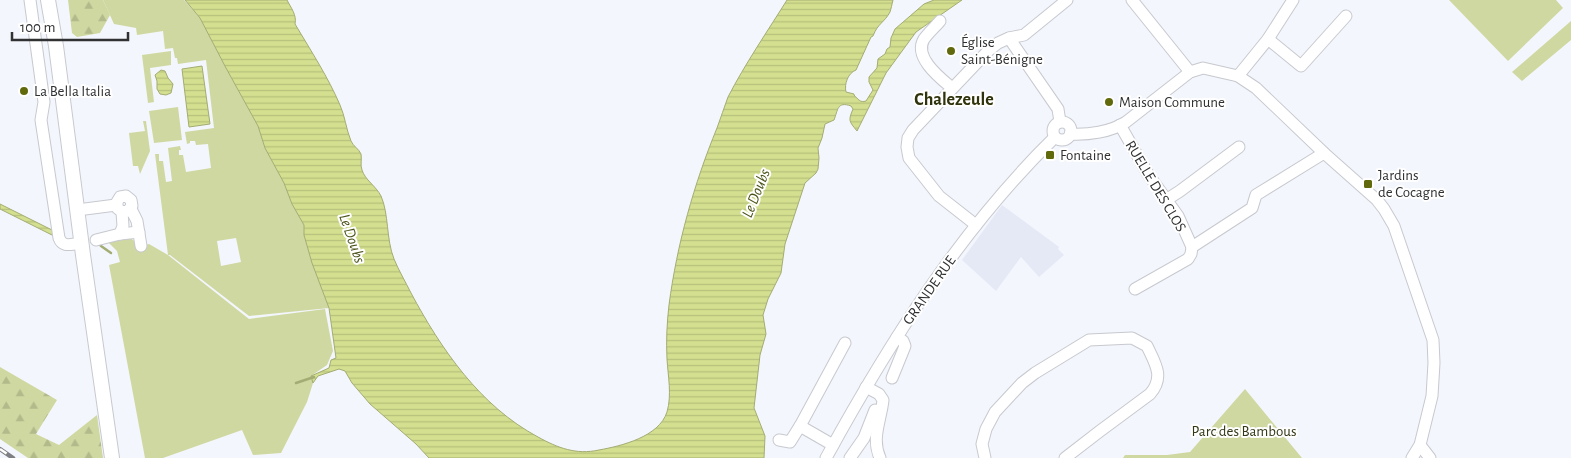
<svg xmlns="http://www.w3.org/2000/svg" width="1571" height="458" viewBox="0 0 1571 458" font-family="'Alegreya Sans',sans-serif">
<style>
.built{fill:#e5e9f6}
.green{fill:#cfd8a1;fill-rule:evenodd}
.forest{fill:url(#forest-firs)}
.water{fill:url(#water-rules);stroke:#a3ac73}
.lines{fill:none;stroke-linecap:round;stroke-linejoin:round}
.stream{stroke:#a3ac73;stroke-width:2.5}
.minor-casing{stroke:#c7c9cf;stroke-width:13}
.major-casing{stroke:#c7c9cf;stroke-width:16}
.minor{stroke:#fff;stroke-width:11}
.major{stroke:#fff;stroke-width:14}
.rail-casing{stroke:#7d7f83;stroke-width:4.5}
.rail{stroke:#fff;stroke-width:2.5;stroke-dasharray:8;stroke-linecap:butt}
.poi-dot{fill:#60690c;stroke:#fff;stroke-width:2}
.labels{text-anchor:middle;stroke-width:4;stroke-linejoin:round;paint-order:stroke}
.poi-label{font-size:15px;fill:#303133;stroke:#fff;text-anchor:start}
.street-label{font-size:15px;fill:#303133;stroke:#fff}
.park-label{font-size:15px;fill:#343816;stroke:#fff}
.water-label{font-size:16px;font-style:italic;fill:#4c5318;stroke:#fff}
.quarter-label{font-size:18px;font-weight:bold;fill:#30340c;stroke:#fff}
</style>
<defs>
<pattern id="forest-firs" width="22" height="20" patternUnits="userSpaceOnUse" patternTransform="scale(1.25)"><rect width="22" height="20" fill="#cfd8a1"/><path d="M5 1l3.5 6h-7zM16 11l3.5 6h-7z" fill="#b2ba8b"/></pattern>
<pattern id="water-rules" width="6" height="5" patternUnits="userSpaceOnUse" patternTransform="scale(1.25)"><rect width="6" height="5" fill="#d4e08f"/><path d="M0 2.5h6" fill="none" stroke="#b6c17c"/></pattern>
</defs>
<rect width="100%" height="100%" fill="#f3f6fc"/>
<polygon class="built" points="1002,205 1059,247 1058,249 1064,255 1039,277 1021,257 996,291 962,260"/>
<g class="green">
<path d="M103,0H184L200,18L226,68L258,126L265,148L284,183L292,204L304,225V235L312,263L329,308L249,316L170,255H168L155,154H159V161H163L166,182L172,181L168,148L180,146L181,150H179V155H183L186,172L211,168L208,144L196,145L195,141H190V143L187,144L185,132L214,128L206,60L178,64L177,58H175L173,48L165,49L163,31L137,35L136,28L114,24ZM236,238L241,262L221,266L217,241Z"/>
<polygon points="1449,0 1556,0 1563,8 1508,61"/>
<polygon points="1571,21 1571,40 1522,81 1512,72"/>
<polygon points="171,51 171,65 150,68 154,102 148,103 142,55"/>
<polygon points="178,107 182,140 154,143 149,111"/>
<polygon points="143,121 146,121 150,151 140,174 138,166 133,166 129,133 145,131"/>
<polygon points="129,237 141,246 149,244 168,255 249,319 325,309 333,351 327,365 311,376 313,383 307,402 281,453 253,455 242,430 163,458 145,458 109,265 120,262 117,251 108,242"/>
<polygon points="1245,389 1302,458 1123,458 1125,455 1167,455 1190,452"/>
</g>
<g class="forest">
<polygon points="68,0 103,0 110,15 100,33 77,37 72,33"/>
<polygon points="0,367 57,400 36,434 59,445 97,415 103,458 28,458 0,439"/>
</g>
<g class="water">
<path d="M185,0H287C291,8 297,15 295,24C311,51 328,77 340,105C345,116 346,129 351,141C353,146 359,149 361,154C362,159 360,165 362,170C365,180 376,186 381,196C389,214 386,239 394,259C399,271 405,281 411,293C441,349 480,406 538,437C558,448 576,455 599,450C621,446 659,437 667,412C672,395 668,376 667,359C666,341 667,322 669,305C677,244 694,184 717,128C721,118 724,107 728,97C745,64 767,32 787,0H893C892,4 891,9 890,12C884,23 878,23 873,36L871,37L856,70C848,73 844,84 846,92L854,94V95C858,99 860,103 866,101L873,90L869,82V77L877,68L878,59L885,54L887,49L890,47L891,38L895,29L924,4L934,0H962L916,32L886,73L857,131C849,121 848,121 853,109L851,106C837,101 838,110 834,120L825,124L822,138L818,148L819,158L818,169L816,173L805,183L785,244L781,273L768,299L763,315L766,334L760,355L754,408L765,436L764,458H429L416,444L370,404L352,383L345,371L339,369L318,376L313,383L311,376L329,368L331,360L336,358L329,308L312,263L304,235V225L292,204L284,183L265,148L258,126L226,68L200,18Z"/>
<polygon points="202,66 210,124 189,127 182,69"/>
<polygon points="161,70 165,71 168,78 173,84 171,93 166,95 160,94 157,89 157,81 155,75"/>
<polygon points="0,204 54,231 54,236 0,209"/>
</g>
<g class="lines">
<g class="stream">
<polyline points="99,243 101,246 111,253"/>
<polyline points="296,383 314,377"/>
</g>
<defs>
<g id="minor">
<path d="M30,0L44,102L41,120L59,238C62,246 68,245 75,244"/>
<polyline points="1132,0 1190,72"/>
<path d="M940,21C935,27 928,33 924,39C913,57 940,78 952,88"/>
<polyline points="1009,38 1058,109 1060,122"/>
<polyline points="1268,39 1301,66 1346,16"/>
<polyline points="1238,76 1268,39 1293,0"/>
<circle cx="1062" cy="131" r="9"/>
<polyline points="1120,125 1148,174 1178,216 1192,247 1191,254 1188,259 1135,289"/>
<path d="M1070,134C1088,135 1111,132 1126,122L1190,72L1203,68L1238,76L1256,88L1324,153L1377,200L1384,209L1394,226L1433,340L1434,363L1432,396L1420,445L1412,458"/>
<polyline points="1166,200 1180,191 1239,147"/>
<polyline points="85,209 116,205"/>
<polyline points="131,209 137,221 141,246"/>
<polyline points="976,225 939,196 909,158 907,147 908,138 913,130 988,51 998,43 1009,38 1024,35 1067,0"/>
<polyline points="120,234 123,226 122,212 117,208 117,202 120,197 126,196 131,200 132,206 128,211 122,212"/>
<polyline points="96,240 120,234 139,232"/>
<polyline points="1192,247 1252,208 1256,195 1324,153"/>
<polyline points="892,378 905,346 903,341 897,337"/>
<path d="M866,387L879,394L883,400C881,420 871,438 880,458"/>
<polyline points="779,440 790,442 800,426"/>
<polyline points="833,445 800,426 845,343"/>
<polyline points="1420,445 1430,458"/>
<path d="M826,458C889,343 961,229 1055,137"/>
<polyline points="850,458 864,438 875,410"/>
<path d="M985,458L982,444L986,429L995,412L1022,383L1035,373L1089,340L1132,338L1147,346C1155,363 1165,377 1150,394L1100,431L1065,458"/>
</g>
<polyline id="major" points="48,0 56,46 83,255 112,458"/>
</defs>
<use href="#minor" class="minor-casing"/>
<use href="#major" class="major-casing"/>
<use href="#minor" class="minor"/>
<use href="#major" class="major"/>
<defs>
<polyline id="rail" points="0,449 13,458"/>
</defs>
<use href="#rail" class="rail-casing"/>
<use href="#rail" class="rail"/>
</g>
<g class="poi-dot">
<circle cx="951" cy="51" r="5"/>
<circle cx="24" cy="91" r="5"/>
<circle cx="1109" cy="102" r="5"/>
<rect x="1045" y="150" width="10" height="10" rx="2.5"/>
<rect x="1363" y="179" width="10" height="10" rx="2.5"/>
</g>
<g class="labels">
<g class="poi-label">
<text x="961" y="47">Église<tspan x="961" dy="17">Saint-Bénigne</tspan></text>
<text x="34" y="96">La Bella Italia</text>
<text x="1119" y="107">Maison Commune</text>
<text x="1060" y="160">Fontaine</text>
<text x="1378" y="180">Jardins<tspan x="1378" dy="17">de Cocagne</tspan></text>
</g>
<g class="street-label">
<text transform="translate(1156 186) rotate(59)" y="5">RUELLE DES CLOS</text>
<text transform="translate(929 290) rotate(-55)" y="5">GRANDE RUE</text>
</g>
<g class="park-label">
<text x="1244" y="436">Parc des Bambous</text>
</g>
<g class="water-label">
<text transform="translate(755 193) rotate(-68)" y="6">Le Doubs</text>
<text transform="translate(353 238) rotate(71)" y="6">Le Doubs</text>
</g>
<g class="quarter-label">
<text x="954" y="105">Chalezeule</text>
</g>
</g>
<path d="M12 32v8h116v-8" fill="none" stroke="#303133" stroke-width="2.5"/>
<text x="20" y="32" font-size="15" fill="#303133" stroke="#ffffff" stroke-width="4" paint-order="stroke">100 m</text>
</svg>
